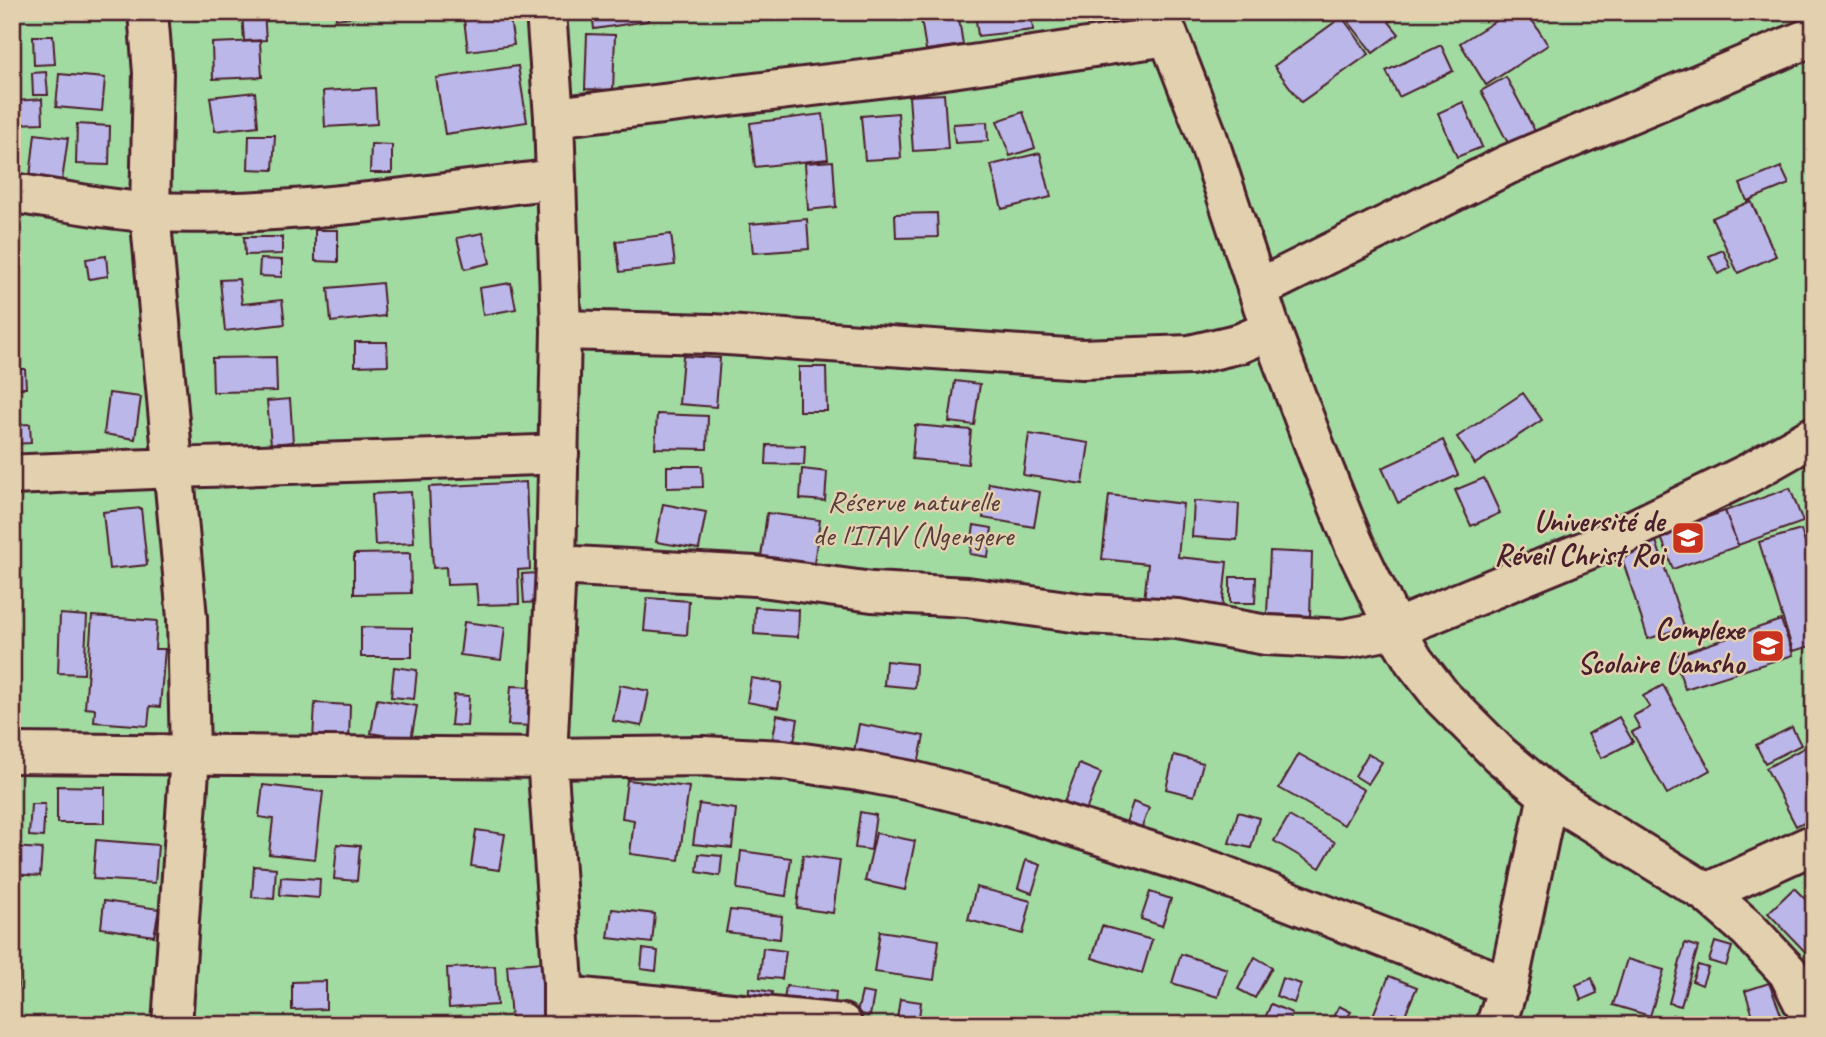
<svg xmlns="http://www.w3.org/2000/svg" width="1826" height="1037" viewBox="0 0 1826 1037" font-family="Caveat,sans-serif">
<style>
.green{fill:#a1dba1;stroke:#767d66;stroke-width:2}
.building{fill:#bbb7e9;stroke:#4a1f2b;stroke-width:2}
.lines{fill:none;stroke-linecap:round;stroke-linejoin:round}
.street-casing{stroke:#4a1f2b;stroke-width:44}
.street{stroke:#e2d0ae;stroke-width:38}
.labels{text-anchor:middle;stroke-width:5;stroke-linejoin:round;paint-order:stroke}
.park-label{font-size:30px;fill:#573b3d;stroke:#e2d0ae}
.poi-label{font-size:30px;font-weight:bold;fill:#4a1f2b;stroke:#e2d0ae;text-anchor:end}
</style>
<rect width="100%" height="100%" fill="#d6c8c0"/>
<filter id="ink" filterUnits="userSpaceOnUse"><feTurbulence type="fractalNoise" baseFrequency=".0143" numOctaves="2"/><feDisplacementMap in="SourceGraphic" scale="14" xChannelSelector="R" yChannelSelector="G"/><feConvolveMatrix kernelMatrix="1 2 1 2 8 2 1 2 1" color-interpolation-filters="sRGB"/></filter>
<g filter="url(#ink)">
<rect class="green" x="12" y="12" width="1802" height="1013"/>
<g class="building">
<polygon points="242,12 264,12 266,40 244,41"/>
<polygon points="335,12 382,12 383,13 336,19"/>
<polygon points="463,12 509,12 514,45 468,51"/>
<polygon points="592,12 647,12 648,21 594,29"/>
<polygon points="920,12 958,12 963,45 926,50"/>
<polygon points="975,12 1031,12 1033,30 978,36"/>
<polygon points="1108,12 1127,12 1132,25 1114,31"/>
<polygon points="1351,12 1402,12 1389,22 1399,34 1373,53 1345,17"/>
<polygon points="1510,12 1527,12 1548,45 1486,85 1460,43"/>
<polygon points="1342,17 1369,54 1301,102 1274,66"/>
<polygon points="587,34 615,35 613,90 585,89"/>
<polygon points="33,36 53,36 55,64 34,65"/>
<polygon points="260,41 262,77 213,79 212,43"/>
<polygon points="1441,45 1453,71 1399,97 1386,71"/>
<polygon points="518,66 527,122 445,134 436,78"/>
<polygon points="46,72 48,95 33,95 32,73"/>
<polygon points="59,74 105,78 102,111 56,107"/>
<polygon points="1506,77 1536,133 1510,147 1481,91"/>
<polygon points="375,88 377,124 325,127 323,91"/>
<polygon points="255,92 258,126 215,131 210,97"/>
<polygon points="944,94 948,149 913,151 909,96"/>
<polygon points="42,99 43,123 16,124 15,101"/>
<polygon points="1463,102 1482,147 1457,157 1438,113"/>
<polygon points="1023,112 1035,148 1010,156 997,121"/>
<polygon points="898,113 901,158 865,160 861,116"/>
<polygon points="823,114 828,159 755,167 750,123"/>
<polygon points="987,122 988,141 955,143 953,124"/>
<polygon points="77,124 110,126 109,165 76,164"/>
<polygon points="35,134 68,138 62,181 30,177"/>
<polygon points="249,135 275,135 273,170 248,169"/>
<polygon points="371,144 392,145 392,173 370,173"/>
<polygon points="1040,153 1051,197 1002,209 991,165"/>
<polygon points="833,161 836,207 808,210 805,163"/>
<polygon points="1781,167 1789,184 1747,201 1740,184"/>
<polygon points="1751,201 1776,256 1738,273 1712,218"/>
<polygon points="937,213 938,237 896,238 895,214"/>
<polygon points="807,219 809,249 753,253 750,224"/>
<polygon points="315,230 338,230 338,262 315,261"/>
<polygon points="483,233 490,263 465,269 457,238"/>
<polygon points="671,234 675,265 620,272 616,241"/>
<polygon points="244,237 282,237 282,254 245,255"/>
<polygon points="1723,250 1731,268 1718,274 1709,256"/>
<polygon points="106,256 108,276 89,279 86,259"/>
<polygon points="260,259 282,260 282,277 259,276"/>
<polygon points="239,279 242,304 282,300 285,324 225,331 220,280"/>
<polygon points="382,283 385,316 331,322 328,288"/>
<polygon points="511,283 516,309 483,315 479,288"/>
<polygon points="355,342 387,342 388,365 355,366"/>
<polygon points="683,356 720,358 716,407 679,404"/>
<polygon points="276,357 277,391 213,392 212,358"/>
<polygon points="799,367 826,367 827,411 799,411"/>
<polygon points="12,369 25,369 26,388 12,388"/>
<polygon points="955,381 980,384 974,425 949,422"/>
<polygon points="109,393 141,397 135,439 104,434"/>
<polygon points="1523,393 1542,420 1475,464 1457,437"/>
<polygon points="290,399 293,442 271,444 267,401"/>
<polygon points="657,414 708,416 707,449 655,448"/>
<polygon points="30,424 31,443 12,444 12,425"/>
<polygon points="915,425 971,430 968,464 912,459"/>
<polygon points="1029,434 1089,443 1083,484 1023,475"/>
<polygon points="1443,440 1458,475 1398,503 1382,468"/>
<polygon points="767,445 805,446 804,465 766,464"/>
<polygon points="667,466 702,466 703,487 667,488"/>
<polygon points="802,469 827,472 825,501 800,499"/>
<polygon points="1484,478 1500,513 1471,526 1455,490"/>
<polygon points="526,482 530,569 518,570 519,604 478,605 476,584 447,585 446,567 433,568 429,487"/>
<polygon points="989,483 1040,492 1034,527 983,518"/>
<polygon points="1790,488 1803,522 1738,545 1725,511"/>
<polygon points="411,492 414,543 375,545 372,494"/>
<polygon points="1109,495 1183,504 1178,557 1227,562 1222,609 1144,601 1148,564 1102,559"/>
<polygon points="1194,501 1239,504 1237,540 1192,537"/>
<polygon points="663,504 706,512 699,549 656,542"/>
<polygon points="141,508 147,565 109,569 103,512"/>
<polygon points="1725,511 1738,546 1673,569 1660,534"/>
<polygon points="767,513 820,520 814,564 761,557"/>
<polygon points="974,525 992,528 988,557 970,554"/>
<polygon points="1801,530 1814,572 1814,645 1793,651 1759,542"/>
<polygon points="1655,538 1684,627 1648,639 1619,549"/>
<polygon points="1270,551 1312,553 1310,616 1267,614"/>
<polygon points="410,553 411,593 354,594 354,554"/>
<polygon points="538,573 540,602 524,603 522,574"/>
<polygon points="1230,577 1256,577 1255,603 1230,603"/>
<polygon points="647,598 689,601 687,635 644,631"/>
<polygon points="755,607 799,610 798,637 754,634"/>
<polygon points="60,614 87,616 84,674 58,673"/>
<polygon points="92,616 157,621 155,649 165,649 160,707 150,706 148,726 94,722 95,709 85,708"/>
<polygon points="1781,620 1793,655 1685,689 1674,656"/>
<polygon points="464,622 505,627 501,660 460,655"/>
<polygon points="361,627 412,628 412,657 361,657"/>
<polygon points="886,661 916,664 915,688 884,685"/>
<polygon points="394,667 417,670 414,699 391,697"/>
<polygon points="751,678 782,683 778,708 747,702"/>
<polygon points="620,685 649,691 642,726 613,721"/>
<polygon points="1663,685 1710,770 1667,794 1632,732 1640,728 1633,716 1650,707 1643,696"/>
<polygon points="511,686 536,687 534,726 508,725"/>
<polygon points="454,695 469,696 467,726 451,725"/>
<polygon points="377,699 417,706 411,740 371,733"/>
<polygon points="315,703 350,705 349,742 313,740"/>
<polygon points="777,715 798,719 793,747 772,743"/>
<polygon points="1619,717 1633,742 1602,758 1588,734"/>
<polygon points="859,724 924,736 917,769 853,757"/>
<polygon points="1792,727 1801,745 1765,763 1756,745"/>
<polygon points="1811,744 1814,750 1814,817 1796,826 1766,768"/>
<polygon points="1299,754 1364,790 1344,825 1279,788"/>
<polygon points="1368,754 1382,762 1368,784 1355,776"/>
<polygon points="1174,755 1203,763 1194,796 1166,789"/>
<polygon points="1079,764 1101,773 1085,813 1063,805"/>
<polygon points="627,780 689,787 679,860 630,854 634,820 622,818"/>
<polygon points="263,785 323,792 315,859 269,854 273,819 259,817"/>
<polygon points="57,786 105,787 105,823 57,823"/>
<polygon points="1133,802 1149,808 1140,832 1125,826"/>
<polygon points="31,804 45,804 43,837 29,836"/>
<polygon points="699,804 736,809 732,848 693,844"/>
<polygon points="860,812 876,815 871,850 855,848"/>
<polygon points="1238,812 1259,818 1251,848 1229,843"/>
<polygon points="1289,816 1335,842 1320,868 1274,841"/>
<polygon points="476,830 505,834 499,870 471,866"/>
<polygon points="876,833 915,841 905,890 865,881"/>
<polygon points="96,840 158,845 155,883 93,879"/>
<polygon points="337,844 360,846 357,881 334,879"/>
<polygon points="12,847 42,849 40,876 12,874"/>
<polygon points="741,851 791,858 786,896 737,889"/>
<polygon points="699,854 722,856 720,876 697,872"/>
<polygon points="803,855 840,860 833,913 797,908"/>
<polygon points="1026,860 1041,865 1032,893 1018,888"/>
<polygon points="254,866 276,868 274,899 252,897"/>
<polygon points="281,877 320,879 319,898 280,895"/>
<polygon points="976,887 1031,901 1023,934 968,920"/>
<polygon points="1794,888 1814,908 1814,961 1768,913"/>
<polygon points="1150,892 1171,899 1162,926 1141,919"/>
<polygon points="104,901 159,909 154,936 101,928"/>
<polygon points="612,909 655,914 652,943 608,938"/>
<polygon points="730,910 782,916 780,939 726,932"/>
<polygon points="1102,926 1152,940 1142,973 1092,958"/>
<polygon points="880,931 939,940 934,980 874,972"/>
<polygon points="1715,942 1732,947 1726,966 1709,961"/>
<polygon points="1685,943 1698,947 1681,1006 1669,1003"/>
<polygon points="763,948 786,951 782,979 760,977"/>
<polygon points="643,949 658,951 656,971 641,969"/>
<polygon points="1181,954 1227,969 1218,997 1172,983"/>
<polygon points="1255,957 1272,967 1255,998 1238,989"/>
<polygon points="1627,959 1664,970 1650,1016 1613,1005"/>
<polygon points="543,962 547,1019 511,1020 507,965"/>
<polygon points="1698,965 1708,968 1702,985 1692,981"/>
<polygon points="495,966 497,1005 449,1008 447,968"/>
<polygon points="12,969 19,969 16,1015 12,1015"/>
<polygon points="1389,976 1417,987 1404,1017 1392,1013 1388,1025 1375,1025 1370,1023"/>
<polygon points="1282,978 1301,984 1294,1003 1276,996"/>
<polygon points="1592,978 1597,993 1581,1000 1576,985"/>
<polygon points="326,981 326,1009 292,1010 292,982"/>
<polygon points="1769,983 1785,1025 1756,1025 1745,991"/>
<polygon points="786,986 836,992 834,1014 783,1008"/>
<polygon points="749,988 772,992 770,1008 748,1004"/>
<polygon points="862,992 874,994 870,1016 857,1013"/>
<polygon points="900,999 921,1002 918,1025 896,1025"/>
<polygon points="1271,1004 1292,1013 1287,1025 1262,1025"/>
<polygon points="1339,1006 1351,1012 1345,1021 1334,1015"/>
<polygon points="1672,1015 1704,1025 1669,1025"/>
</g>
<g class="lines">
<defs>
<g id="street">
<polyline points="148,12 153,73 150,212 187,618 190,755 172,1025"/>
<polyline points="546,12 554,117 561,330 556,565 547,758 563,983 563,1025"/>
<polyline points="1159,12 1206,133 1271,330 1318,455 1354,544 1395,629 1414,661 1443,698 1500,755 1548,795 1707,893 1749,930 1788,972 1814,1024"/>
<polyline points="554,117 904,75 1168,36"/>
<path d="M12,193C58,199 103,210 150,212C285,217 421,196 554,179"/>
<polyline points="1258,289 1507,165 1814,36"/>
<polyline points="561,330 712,334 1082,359 1190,355 1241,343 1271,330"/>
<path d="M12,475C194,466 376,462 559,454"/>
<polyline points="556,565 755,576 872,592 967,597 1087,614 1178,619 1266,635 1344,639 1395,629 1614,539 1749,473 1814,436"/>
<polyline points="12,753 547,758 703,756 783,760 859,771 912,781 998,803 1212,871 1508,986"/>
<polyline points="1707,893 1814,844"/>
<polyline points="563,996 842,1024"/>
<polyline points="1496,1025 1508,986 1548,795"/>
</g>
</defs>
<use href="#street" class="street-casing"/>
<use href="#street" class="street"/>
</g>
</g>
<defs>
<symbol id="university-square" viewBox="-11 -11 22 22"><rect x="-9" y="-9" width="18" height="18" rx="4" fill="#c8321e" stroke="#e2d0ae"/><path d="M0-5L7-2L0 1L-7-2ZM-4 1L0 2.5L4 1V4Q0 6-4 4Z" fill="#fff"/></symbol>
<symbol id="school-square" viewBox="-11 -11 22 22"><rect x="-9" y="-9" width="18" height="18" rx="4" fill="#c8321e" stroke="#e2d0ae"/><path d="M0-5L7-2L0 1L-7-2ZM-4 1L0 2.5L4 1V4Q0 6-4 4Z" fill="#fff"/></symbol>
</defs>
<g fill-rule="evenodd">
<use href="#university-square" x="1669" y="519" width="38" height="38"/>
<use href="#school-square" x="1749" y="627" width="38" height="38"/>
</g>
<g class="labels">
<g class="park-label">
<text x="913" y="511">Réserve naturelle<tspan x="913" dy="34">de l'ITAV (Ngengere</tspan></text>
</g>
<g class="poi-label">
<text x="1664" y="531">Université de<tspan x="1664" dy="34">Réveil Christ Roi</tspan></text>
<text x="1744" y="639">Complexe<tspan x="1744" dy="34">Scolaire Uamsho</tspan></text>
</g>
</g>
<rect width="1826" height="1037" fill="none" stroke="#e2d0ae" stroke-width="42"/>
<rect x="21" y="21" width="1784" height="995" fill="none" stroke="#4a1f2b" stroke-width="2.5" filter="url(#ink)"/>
</svg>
